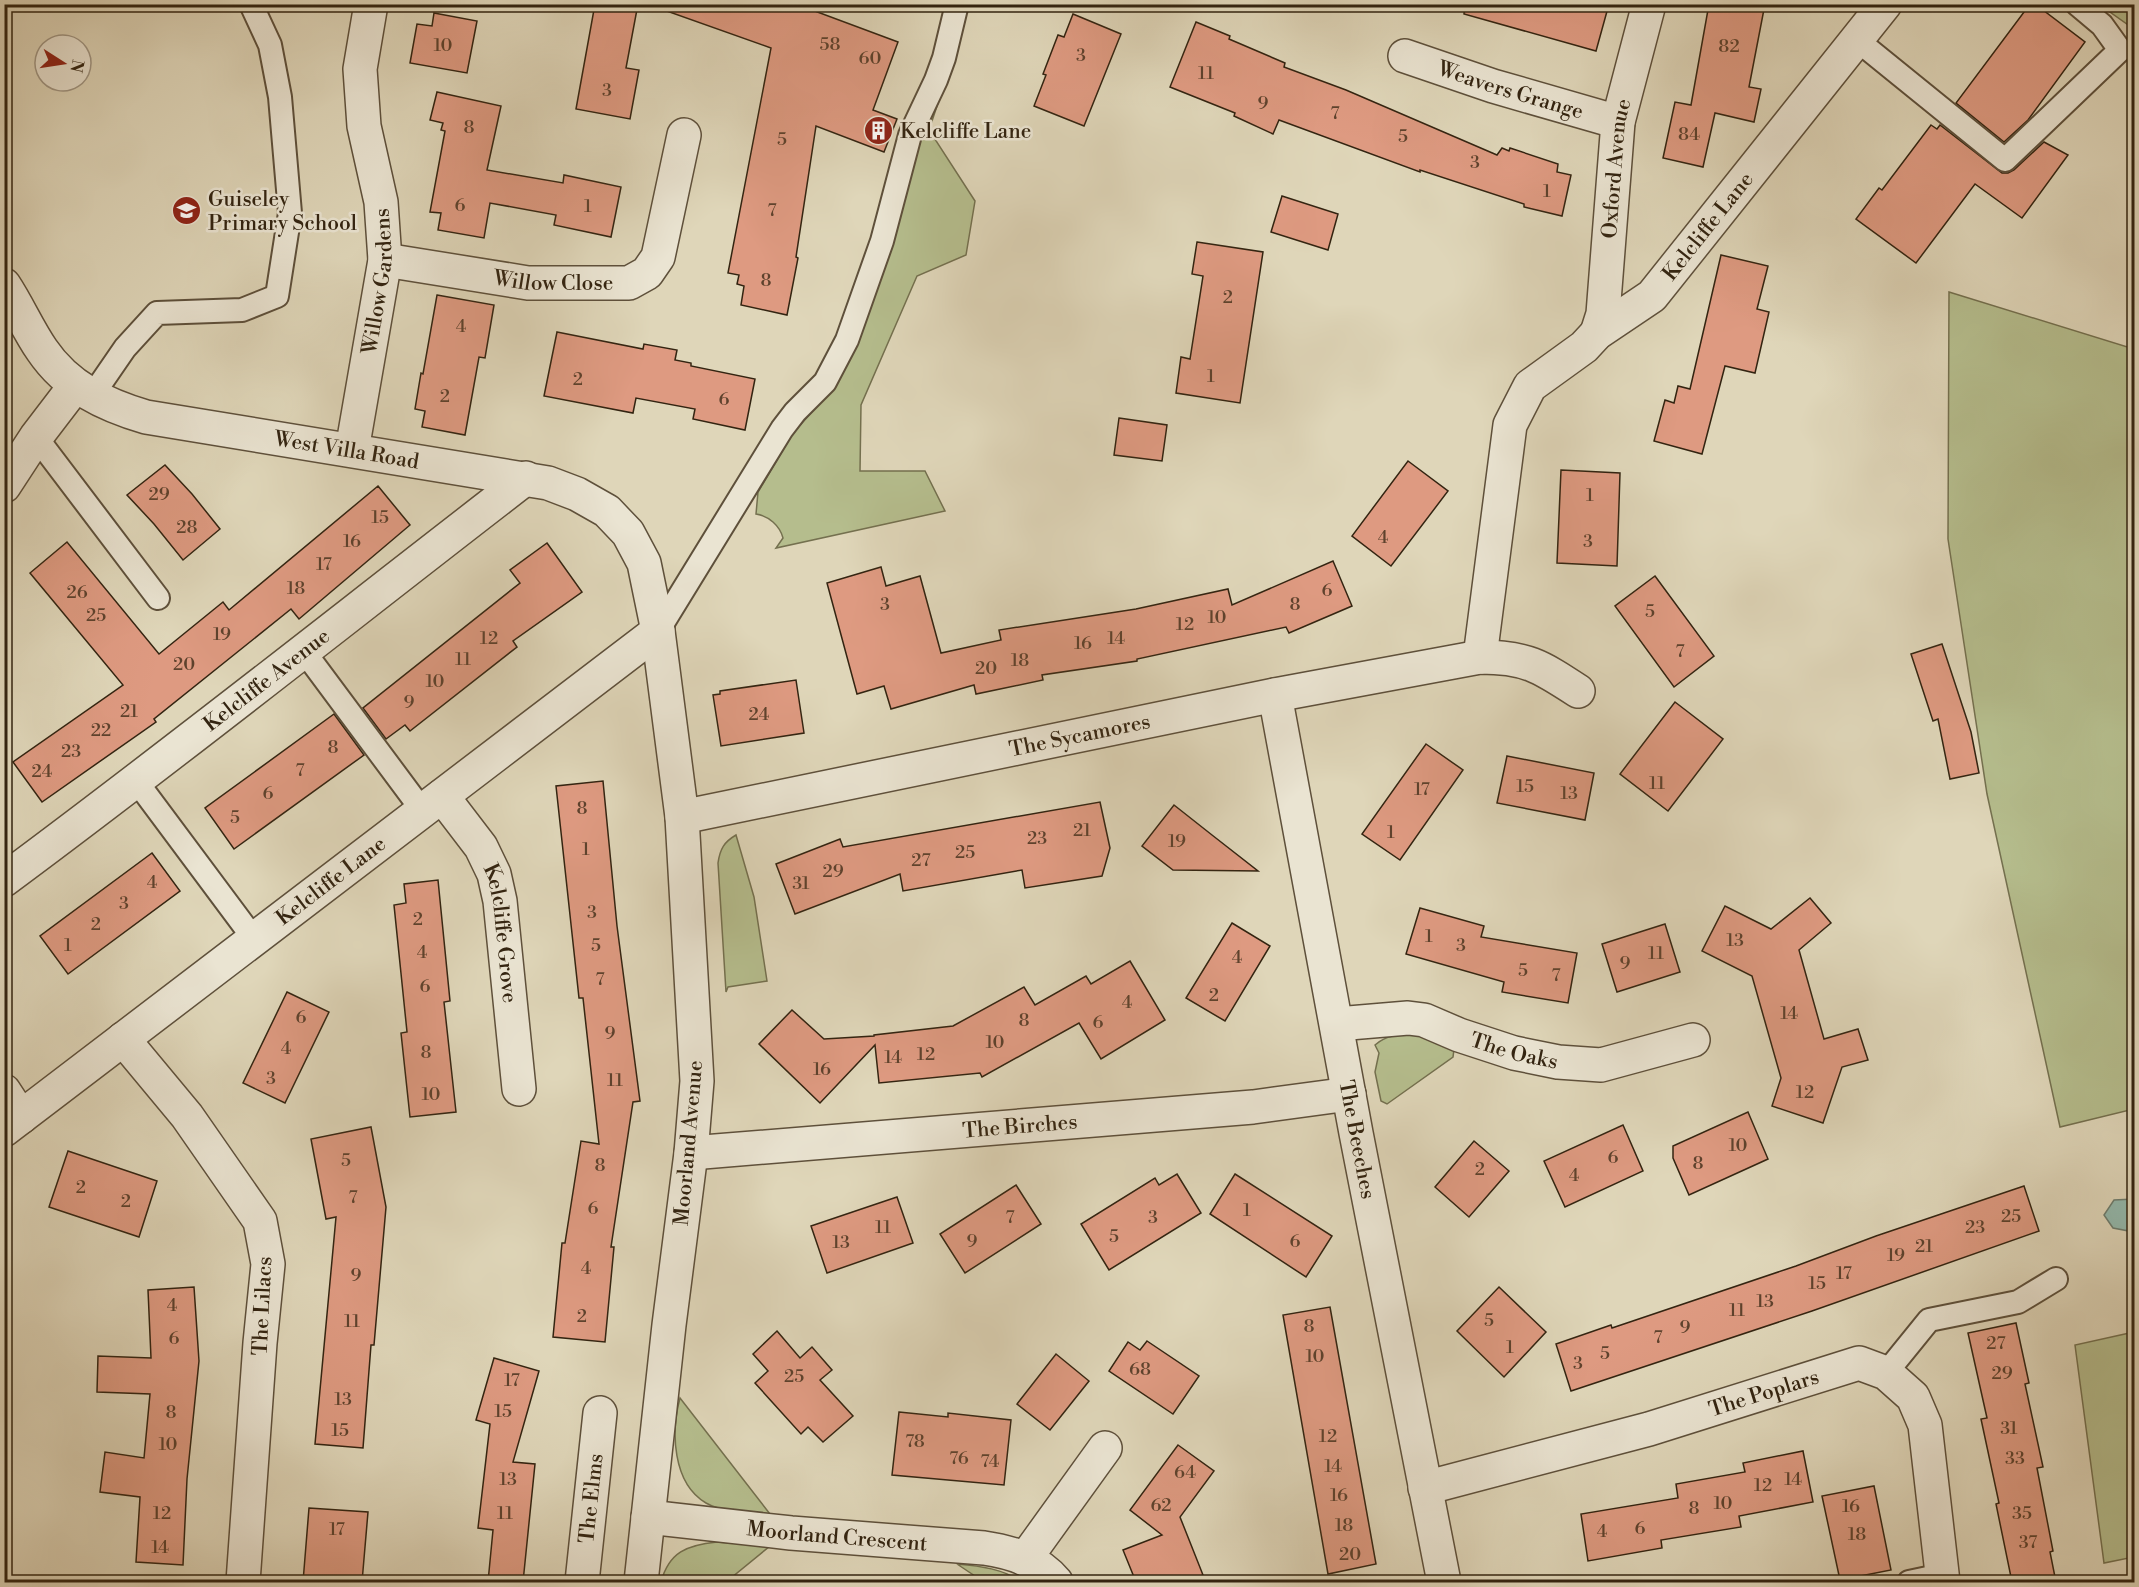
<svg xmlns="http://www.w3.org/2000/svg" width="2139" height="1587" viewBox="0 0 2139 1587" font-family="'Libre Bodoni',serif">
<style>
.green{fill:#b5bd8d;stroke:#74704f;stroke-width:1.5}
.water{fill:#93b9ad;stroke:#6d7d6f;stroke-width:1.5}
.building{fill:#de9a81;stroke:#332411;stroke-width:1.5}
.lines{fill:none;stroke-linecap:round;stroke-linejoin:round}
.service-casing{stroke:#5e503b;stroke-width:26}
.minor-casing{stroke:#5e503b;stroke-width:36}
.service{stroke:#eae4d2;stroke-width:22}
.minor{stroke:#eae4d2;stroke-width:33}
.labels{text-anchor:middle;stroke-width:5;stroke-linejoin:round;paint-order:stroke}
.number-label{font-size:18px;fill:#5e422d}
.street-label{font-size:21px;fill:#332411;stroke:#eae4d2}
.poi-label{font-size:21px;fill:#332411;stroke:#eae4d2;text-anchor:start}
</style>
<rect width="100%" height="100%" fill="#dfd6b9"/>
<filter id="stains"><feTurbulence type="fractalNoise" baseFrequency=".00333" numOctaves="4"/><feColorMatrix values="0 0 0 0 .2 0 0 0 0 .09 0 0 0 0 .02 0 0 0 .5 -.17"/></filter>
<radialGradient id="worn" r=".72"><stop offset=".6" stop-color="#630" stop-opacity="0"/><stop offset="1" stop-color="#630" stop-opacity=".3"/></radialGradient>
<g class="green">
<polygon points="2100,5 2134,5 2134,29"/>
<path d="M940,97L929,130L975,201L966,255L917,276L861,405L860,471H925L945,511L776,548L783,538C780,526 769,516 756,514L758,492L793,433L835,386L917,137Z"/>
<polygon points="1949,292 2134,349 2134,1109 2060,1127 1987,794 1948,539"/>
<path d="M736,835L754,897L767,981L728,987L726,992L718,863C720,849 724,842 736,835Z"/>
<path d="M1420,1034L1454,1049L1453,1057L1387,1104L1381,1101L1375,1072L1379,1053L1375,1045C1389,1033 1403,1035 1420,1034Z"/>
<polygon points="2134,1332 2134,1557 2104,1563 2075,1345"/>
<path d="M680,1398L770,1514C750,1512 723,1513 706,1503C672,1483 671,1431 680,1398Z"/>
<path d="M717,1542L770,1546L726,1582H661C669,1552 687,1545 717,1542Z"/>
<path d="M957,1564C981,1566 1003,1569 1022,1582H984Z"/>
</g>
<polygon class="water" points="2134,1199 2134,1232 2113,1228 2104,1215 2114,1200"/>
<g class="building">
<polygon points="595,4 638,4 626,68 639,70 630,119 576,109"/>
<polygon points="661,4 796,4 898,42 873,110 897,119 884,152 816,126 796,257 798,258 787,315 741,305 744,286 737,284 739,275 728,273 771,48 661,9"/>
<polygon points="1465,4 1609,4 1596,51 1464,14"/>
<polygon points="1709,4 1765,4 1749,87 1761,89 1754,122 1715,113 1703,167 1663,158 1675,102 1691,105"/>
<polygon points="2030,4 2035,4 2085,42 2028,120 2004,142 1956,103"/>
<polygon points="434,13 477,21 467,73 410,63 417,24 432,26"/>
<polygon points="1073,14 1121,34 1084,126 1034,106 1046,75 1043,74 1058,35 1064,37"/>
<polygon points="1196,22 1230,36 1229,39 1285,63 1284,67 1346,90 1497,155 1502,148 1509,151 1510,148 1558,164 1557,172 1571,175 1562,216 1524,207 1524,204 1420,170 1420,172 1279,120 1273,134 1234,116 1235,113 1170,87"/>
<polygon points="437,92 501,106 487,170 563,183 564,175 621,187 611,237 554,225 556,215 490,203 484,238 438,230 441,213 430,212 445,131 441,130 443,123 430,120"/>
<polygon points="1931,125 1937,129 1940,125 2002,173 2008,173 2014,170 2044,142 2068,155 2022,218 1975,184 1916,263 1856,219 1879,188 1882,190"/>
<polygon points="1282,196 1338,214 1328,250 1271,232"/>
<polygon points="1197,242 1263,252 1240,403 1176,393 1181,357 1190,359 1203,276 1192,274"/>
<polygon points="1721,255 1768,266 1757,309 1769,312 1755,373 1725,366 1702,454 1654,441 1665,400 1674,403 1678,386 1690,389"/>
<polygon points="437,295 494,305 485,358 479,357 465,435 422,427 425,411 415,409 421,373 423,374"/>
<polygon points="557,332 643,349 644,344 677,350 675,360 691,363 691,366 755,379 745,430 693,419 695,409 636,398 633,413 544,396"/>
<polygon points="1119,418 1167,425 1162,461 1114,455"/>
<polygon points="1408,461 1448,491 1391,566 1352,536"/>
<polygon points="165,465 192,494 220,529 183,560 154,524 127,495"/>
<polygon points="1561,470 1620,473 1617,566 1557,563"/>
<polygon points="378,486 410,525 299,619 291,609 154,719 156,722 42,802 13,762 123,685 30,573 67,542 159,654 223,602 229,610"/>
<polygon points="547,543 582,592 513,641 517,647 410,731 405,725 386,739 363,708 520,583 510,570"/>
<polygon points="1333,561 1352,606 1289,633 1286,627 1137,659 1137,661 1042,675 1043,680 976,694 974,685 891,709 884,686 857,694 827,583 881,567 886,586 920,576 941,653 1001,640 999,630 1136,609 1228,589 1232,605"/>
<polygon points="1655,576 1714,656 1674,687 1615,606"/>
<polygon points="1942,644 1971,732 1979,773 1950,779 1938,719 1933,721 1911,654"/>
<polygon points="796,680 804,733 721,746 713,695 720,694 720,691"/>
<polygon points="1675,702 1723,739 1668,811 1620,774"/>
<polygon points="334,714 364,755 234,849 205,808"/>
<polygon points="1426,744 1463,770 1400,860 1362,834"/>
<polygon points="1507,756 1594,773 1585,820 1497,803"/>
<polygon points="603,781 617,926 640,1101 633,1102 611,1247 614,1247 605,1342 553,1337 562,1243 565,1243 581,1141 599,1144 583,998 579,998 556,786"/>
<polygon points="1100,802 1110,848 1102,876 1025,888 1022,870 903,891 900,874 795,914 776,864 840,839 843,847"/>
<polygon points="1174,805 1212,835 1258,871 1173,870 1142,846"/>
<polygon points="152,853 180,891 68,974 40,936"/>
<polygon points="438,880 450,1001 444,1002 456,1112 410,1117 401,1033 407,1032 394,905 406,903 404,884"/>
<polygon points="1810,898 1831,923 1799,950 1824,1039 1858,1029 1868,1060 1842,1067 1823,1123 1772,1106 1781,1078 1752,976 1702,951 1725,906 1771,929"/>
<polygon points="1420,908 1484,926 1481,937 1577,953 1568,1003 1502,992 1504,982 1406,954"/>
<polygon points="1232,923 1270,946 1225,1021 1186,998"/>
<polygon points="1665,924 1680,972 1617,992 1602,944"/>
<polygon points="1130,961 1165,1020 1101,1059 1079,1023 982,1077 980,1073 879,1083 875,1045 820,1103 759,1044 792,1010 824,1039 874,1036 874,1035 953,1026 1024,987 1035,1005 1086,976 1091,984"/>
<polygon points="287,992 329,1012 285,1103 243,1083"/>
<polygon points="1748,1112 1768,1159 1689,1195 1673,1158 1673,1146"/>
<polygon points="1623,1125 1643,1171 1565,1207 1544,1161"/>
<polygon points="371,1127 386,1207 374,1345 371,1345 363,1448 315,1444 336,1217 326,1219 311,1139"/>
<polygon points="1474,1141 1509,1171 1469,1217 1435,1187"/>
<polygon points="68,1151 157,1181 139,1237 49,1207"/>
<polygon points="1177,1174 1201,1213 1109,1270 1081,1224 1155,1178 1159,1185"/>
<polygon points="1235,1174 1332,1236 1306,1277 1210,1214"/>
<polygon points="1016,1185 1041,1224 965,1273 940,1234"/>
<polygon points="2024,1186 2039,1231 1812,1311 1571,1391 1556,1344 1611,1325 1612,1328 1796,1266 1876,1236"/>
<polygon points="897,1197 913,1243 827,1273 811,1226"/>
<polygon points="194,1287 199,1361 187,1479 183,1565 136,1562 140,1497 100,1492 105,1452 144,1458 150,1394 97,1392 98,1356 151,1358 148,1290"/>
<polygon points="1499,1287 1546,1332 1504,1377 1457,1331"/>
<polygon points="1330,1307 1376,1564 1328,1574 1283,1315"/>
<polygon points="2016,1323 2029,1383 2025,1384 2043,1467 2037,1468 2053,1551 2050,1552 2056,1582 2012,1582 1996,1504 1999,1503 1981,1419 1987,1418 1968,1333"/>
<polygon points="777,1331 800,1358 812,1347 832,1370 820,1380 853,1416 823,1442 808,1427 801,1434 755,1383 768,1371 753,1354"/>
<polygon points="1147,1341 1199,1376 1173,1414 1109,1371 1128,1342 1140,1350"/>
<polygon points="1056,1354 1089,1381 1050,1430 1017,1404"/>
<polygon points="494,1358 539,1371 513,1462 535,1464 523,1582 488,1582 493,1530 478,1528 490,1424 476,1420"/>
<polygon points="899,1412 948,1417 948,1413 1011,1420 1004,1485 892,1475"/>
<polygon points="1178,1445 1214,1471 1180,1517 1203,1575 1183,1582 1136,1582 1123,1550 1162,1535 1130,1510"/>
<polygon points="1803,1451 1813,1502 1739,1516 1741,1527 1661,1540 1662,1548 1588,1561 1581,1514 1678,1498 1676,1484 1745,1472 1743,1463"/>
<polygon points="1874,1486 1891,1570 1840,1580 1822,1496"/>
<polygon points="309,1508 368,1512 362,1582 303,1582"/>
</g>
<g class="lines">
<defs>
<g id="service">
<polyline points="1857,40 2005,160 2120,50 2102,25 2077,4"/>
<polyline points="92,396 125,348 157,313 242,310 277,296 290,213 280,97 270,45 251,4"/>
<polyline points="36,437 158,598"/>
<polyline points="658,631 782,429 795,412 825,382 847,340 882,241 910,135 936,80 944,58 957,4"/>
<polyline points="303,650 422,810"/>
<polyline points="137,782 254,939"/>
<polyline points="1886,1373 1929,1320 2018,1302 2056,1279"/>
<polyline points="1909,1582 1942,1575"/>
</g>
<g id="minor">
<path id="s1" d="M1405,56L1493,86L1618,122"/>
<path id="s2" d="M385,260L528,283H629L647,273L658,257L684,135"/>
<path id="s3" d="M4,285C18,306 28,330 42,350C67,387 105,405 146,417L548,483L577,494L607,511L628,533L644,563L658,631L682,817L697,1081L691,1153L669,1325L641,1582"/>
<path id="s4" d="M1597,333L1603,314L1618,122L1649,4"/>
<path id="s5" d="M352,450L385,260L381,202L364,126L360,69L371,4"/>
<polyline points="4,486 36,437 75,386"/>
<path id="s6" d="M1480,657L1510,425L1530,386L1584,347L1597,333L1652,296L1885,4"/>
<path id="s7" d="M1275,695L1356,1133L1444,1582"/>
<path id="s8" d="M442,796L481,847L494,874L500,901L519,1089"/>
<path id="s9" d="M682,817L1275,695L1480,657C1526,657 1540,666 1578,691"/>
<path id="s10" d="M4,880C181,749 352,612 526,478"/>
<path id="s11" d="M1337,1024L1408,1018L1424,1020L1459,1035L1514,1053L1558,1062L1601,1065L1693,1040"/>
<polyline points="123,1039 187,1116 260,1221 268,1264 260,1343 243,1582"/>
<polyline points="4,1091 21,1117"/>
<path id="s12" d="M4,1130L658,631"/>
<path id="s13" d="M691,1153L1253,1107L1349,1094"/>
<path id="s14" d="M1425,1488L1649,1429L1859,1363L1886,1373L1913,1397L1925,1425L1943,1582"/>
<path id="s15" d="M648,1517L791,1533L984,1548C1011,1552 1038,1560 1056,1582"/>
<polyline points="1025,1559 1105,1448"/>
<path id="s16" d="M582,1582L600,1413"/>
</g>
</defs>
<use href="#service" class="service-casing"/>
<use href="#minor" class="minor-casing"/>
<use href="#service" class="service"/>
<use href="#minor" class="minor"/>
</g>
<defs>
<symbol id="building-disc" viewBox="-11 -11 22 22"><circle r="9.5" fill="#8f2418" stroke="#eae4d2"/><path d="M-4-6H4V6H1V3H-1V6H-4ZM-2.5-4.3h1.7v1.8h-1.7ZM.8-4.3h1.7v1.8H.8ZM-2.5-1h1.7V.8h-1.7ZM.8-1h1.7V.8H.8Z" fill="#fff"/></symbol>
<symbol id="school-disc" viewBox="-11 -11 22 22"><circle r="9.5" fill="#8f2418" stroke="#eae4d2"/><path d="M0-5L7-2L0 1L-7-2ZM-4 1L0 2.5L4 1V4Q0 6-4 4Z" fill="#fff"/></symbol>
</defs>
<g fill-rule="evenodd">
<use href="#building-disc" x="862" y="114" width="33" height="33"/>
<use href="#school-disc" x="170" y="194" width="33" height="33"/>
</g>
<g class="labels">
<g class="number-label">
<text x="830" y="50">58</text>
<text x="443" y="51">10</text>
<text x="1729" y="52">82</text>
<text x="1081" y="61">3</text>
<text x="870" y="64">60</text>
<text x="1206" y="79">11</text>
<text x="607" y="96">3</text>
<text x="1263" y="109">9</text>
<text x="1335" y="119">7</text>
<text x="469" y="133">8</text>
<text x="1689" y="140">84</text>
<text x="1403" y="142">5</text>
<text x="782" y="145">5</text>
<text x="1475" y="168">3</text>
<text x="1547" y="197">1</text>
<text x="460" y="211">6</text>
<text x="588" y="212">1</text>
<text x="772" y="216">7</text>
<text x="766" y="286">8</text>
<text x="1228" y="303">2</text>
<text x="461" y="332">4</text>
<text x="1211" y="382">1</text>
<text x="578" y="385">2</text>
<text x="445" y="402">2</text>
<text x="724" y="405">6</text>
<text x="159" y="500">29</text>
<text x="1590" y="501">1</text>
<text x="380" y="523">15</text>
<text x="187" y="533">28</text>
<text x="1383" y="543">4</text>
<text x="352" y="547">16</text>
<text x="1588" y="547">3</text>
<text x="324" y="570">17</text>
<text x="296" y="594">18</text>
<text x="1327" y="596">6</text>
<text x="77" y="598">26</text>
<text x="885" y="610">3</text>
<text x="1295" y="610">8</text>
<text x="1650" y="617">5</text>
<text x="96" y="621">25</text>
<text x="1217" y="623">10</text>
<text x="1185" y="630">12</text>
<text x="222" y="640">19</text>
<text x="489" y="644">12</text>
<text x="1116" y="644">14</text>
<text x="1083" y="649">16</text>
<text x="1680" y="657">7</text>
<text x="463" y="665">11</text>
<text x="1020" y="666">18</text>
<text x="184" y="670">20</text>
<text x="986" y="674">20</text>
<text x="435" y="687">10</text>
<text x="409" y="708">9</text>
<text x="129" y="717">21</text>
<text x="759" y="720">24</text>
<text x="101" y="736">22</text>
<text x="333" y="753">8</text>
<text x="71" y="757">23</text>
<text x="300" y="776">7</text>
<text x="42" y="777">24</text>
<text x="1657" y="789">11</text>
<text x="1525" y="792">15</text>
<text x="1422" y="795">17</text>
<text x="268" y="799">6</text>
<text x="1569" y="799">13</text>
<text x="582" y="814">8</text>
<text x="235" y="823">5</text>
<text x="1082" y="836">21</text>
<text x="1391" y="838">1</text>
<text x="1037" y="844">23</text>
<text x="1177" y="847">19</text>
<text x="586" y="855">1</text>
<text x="965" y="858">25</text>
<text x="921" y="866">27</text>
<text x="833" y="877">29</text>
<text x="152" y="888">4</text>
<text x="801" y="889">31</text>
<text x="124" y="909">3</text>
<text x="592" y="918">3</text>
<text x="418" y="925">2</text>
<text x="96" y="930">2</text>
<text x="1429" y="942">1</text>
<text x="1735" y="946">13</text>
<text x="68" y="951">1</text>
<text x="596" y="951">5</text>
<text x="1461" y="951">3</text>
<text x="422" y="958">4</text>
<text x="1656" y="959">11</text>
<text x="1237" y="963">4</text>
<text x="1625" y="969">9</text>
<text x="1523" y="976">5</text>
<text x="1556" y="981">7</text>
<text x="600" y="985">7</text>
<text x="425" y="992">6</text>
<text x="1214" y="1001">2</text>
<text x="1127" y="1008">4</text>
<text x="1789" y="1019">14</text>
<text x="301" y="1023">6</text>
<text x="1024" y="1026">8</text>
<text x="1098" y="1028">6</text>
<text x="610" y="1039">9</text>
<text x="995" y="1048">10</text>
<text x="286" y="1054">4</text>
<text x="426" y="1058">8</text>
<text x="926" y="1060">12</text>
<text x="893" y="1063">14</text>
<text x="822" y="1075">16</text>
<text x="271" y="1084">3</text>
<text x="615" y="1086">11</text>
<text x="1805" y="1098">12</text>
<text x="431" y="1100">10</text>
<text x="1738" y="1151">10</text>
<text x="1613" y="1163">6</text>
<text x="346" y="1166">5</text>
<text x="1698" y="1169">8</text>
<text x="600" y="1171">8</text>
<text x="1480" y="1175">2</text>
<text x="1574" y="1181">4</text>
<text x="81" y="1193">2</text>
<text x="353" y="1203">7</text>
<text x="126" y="1207">2</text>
<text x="593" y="1214">6</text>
<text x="1247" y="1216">1</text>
<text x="2011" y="1222">25</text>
<text x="1010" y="1223">7</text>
<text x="1153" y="1223">3</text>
<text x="883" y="1233">11</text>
<text x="1975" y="1233">23</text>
<text x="1114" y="1242">5</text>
<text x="972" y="1247">9</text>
<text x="1295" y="1247">6</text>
<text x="841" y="1248">13</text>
<text x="1924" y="1252">21</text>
<text x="1896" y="1261">19</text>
<text x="586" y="1274">4</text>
<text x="1844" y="1279">17</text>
<text x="356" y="1281">9</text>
<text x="1817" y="1289">15</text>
<text x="1765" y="1307">13</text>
<text x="172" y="1311">4</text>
<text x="1737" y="1316">11</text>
<text x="582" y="1322">2</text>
<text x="1489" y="1326">5</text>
<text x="352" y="1327">11</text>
<text x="1309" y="1332">8</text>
<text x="1685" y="1333">9</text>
<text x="1658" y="1343">7</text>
<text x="174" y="1344">6</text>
<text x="1996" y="1349">27</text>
<text x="1510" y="1353">1</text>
<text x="1605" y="1359">5</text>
<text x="1315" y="1362">10</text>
<text x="1578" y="1369">3</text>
<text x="1140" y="1375">68</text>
<text x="2002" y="1379">29</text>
<text x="794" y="1382">25</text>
<text x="512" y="1386">17</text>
<text x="343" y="1405">13</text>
<text x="503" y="1417">15</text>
<text x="171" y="1418">8</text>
<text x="2009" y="1434">31</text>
<text x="340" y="1436">15</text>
<text x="1328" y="1442">12</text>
<text x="915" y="1447">78</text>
<text x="168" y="1450">10</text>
<text x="959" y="1464">76</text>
<text x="2015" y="1464">33</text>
<text x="990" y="1467">74</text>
<text x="1333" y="1472">14</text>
<text x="1185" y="1478">64</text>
<text x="508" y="1485">13</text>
<text x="1793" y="1485">14</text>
<text x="1763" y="1491">12</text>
<text x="1339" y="1501">16</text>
<text x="1723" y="1509">10</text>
<text x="1161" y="1511">62</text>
<text x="1851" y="1512">16</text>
<text x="1694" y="1514">8</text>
<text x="162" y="1519">12</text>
<text x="505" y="1519">11</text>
<text x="2022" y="1519">35</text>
<text x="1344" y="1531">18</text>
<text x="1640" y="1534">6</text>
<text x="337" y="1535">17</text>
<text x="1602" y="1537">4</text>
<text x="1857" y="1540">18</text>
<text x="2028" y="1548">37</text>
<text x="160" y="1553">14</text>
<text x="1350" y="1560">20</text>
</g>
<g class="street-label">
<text dy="7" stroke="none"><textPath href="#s1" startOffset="111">Weavers Grange</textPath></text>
<text dy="7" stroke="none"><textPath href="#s4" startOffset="166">Oxford Avenue</textPath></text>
<text dy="7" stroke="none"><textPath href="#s6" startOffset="519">Kelcliffe Lane</textPath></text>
<text dy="7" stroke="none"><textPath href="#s2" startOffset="170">Willow Close</textPath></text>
<text dy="7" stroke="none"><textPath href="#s5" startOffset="171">Willow Gardens</textPath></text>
<text dy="7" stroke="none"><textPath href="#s3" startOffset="405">West Villa Road</textPath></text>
<text dy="7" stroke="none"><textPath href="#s10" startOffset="330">Kelcliffe Avenue</textPath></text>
<text dy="7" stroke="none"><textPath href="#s9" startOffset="406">The Sycamores</textPath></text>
<text dy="7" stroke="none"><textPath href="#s12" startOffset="411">Kelcliffe Lane</textPath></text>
<text dy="7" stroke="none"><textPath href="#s8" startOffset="154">Kelcliffe Grove</textPath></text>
<text dy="7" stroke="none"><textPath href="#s11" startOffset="183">The Oaks</textPath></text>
<text dy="7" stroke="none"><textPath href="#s13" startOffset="330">The Birches</textPath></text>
<text dy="7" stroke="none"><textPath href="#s7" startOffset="452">The Beeches</textPath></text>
<text transform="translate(688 1143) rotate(-85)" y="7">Moorland Avenue</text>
<text transform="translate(262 1306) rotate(-87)" y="7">The Lilacs</text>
<text dy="7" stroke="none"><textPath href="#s14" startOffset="352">The Poplars</textPath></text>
<text dy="7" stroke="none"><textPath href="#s16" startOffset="84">The Elms</textPath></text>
<text dy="7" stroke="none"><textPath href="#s15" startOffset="190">Moorland Crescent</textPath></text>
</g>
<g class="poi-label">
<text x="900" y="138">Kelcliffe Lane</text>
<text x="208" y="206">Guiseley<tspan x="208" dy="24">Primary School</tspan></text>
</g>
</g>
<rect width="2139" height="1587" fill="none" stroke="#dfd6b9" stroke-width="24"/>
<rect x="6" y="6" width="2127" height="1575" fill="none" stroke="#332411" stroke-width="3"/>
<rect x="12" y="12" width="2115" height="1563" fill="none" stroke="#332411" stroke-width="1.5"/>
<g transform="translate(63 63) rotate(102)"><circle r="28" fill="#eae4d2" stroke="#a19785" stroke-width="1.5"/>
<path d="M0-4.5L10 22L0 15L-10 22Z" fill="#8f2418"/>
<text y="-9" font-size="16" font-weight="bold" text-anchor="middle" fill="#332411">N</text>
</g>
<rect width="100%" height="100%" filter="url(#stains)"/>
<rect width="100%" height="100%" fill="url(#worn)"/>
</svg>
